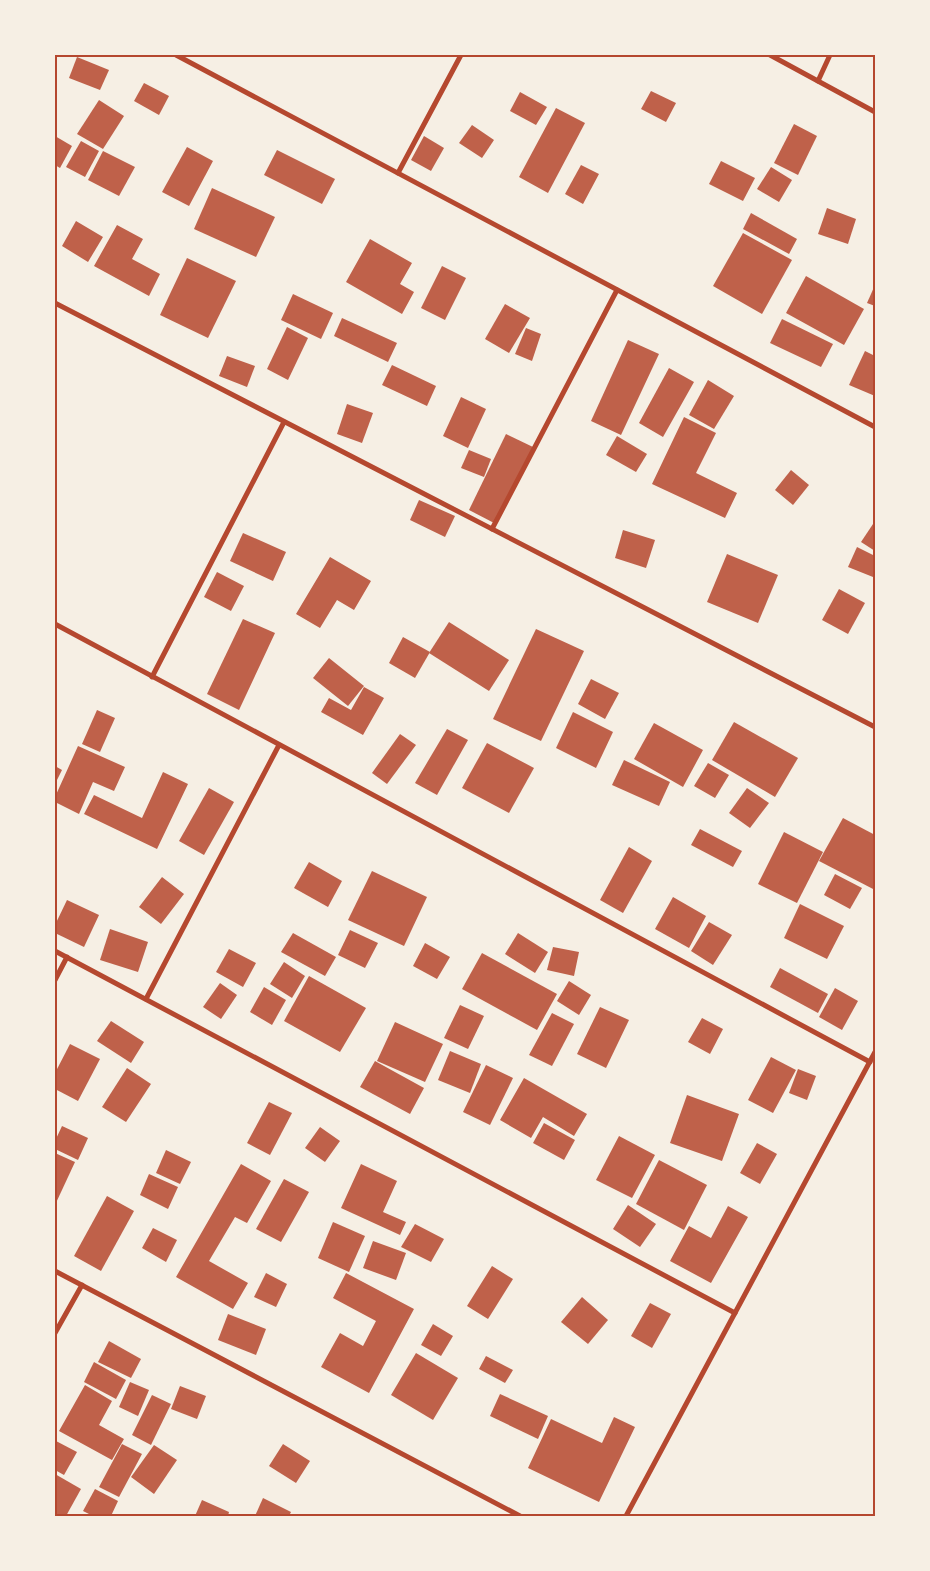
<svg xmlns="http://www.w3.org/2000/svg" width="930" height="1571" viewBox="0 0 930 1571" font-family="'Fira Sans',sans-serif">
<style>
.building{fill:#bf614a}
.lines{fill:none;stroke-linecap:round;stroke-linejoin:round}
.minor{stroke:#b5482f;stroke-width:5}
.neatline{fill:none;stroke:#b5482f;stroke-width:2}
</style>
<rect width="100%" height="100%" fill="#f6efe4"/>
<g class="building">
<polygon points="77,57 109,70 100,90 69,78"/>
<polygon points="144,83 169,96 159,115 134,101"/>
<polygon points="651,91 676,103 666,122 641,109"/>
<polygon points="520,92 547,107 536,125 510,111"/>
<polygon points="99,100 124,116 103,149 77,134"/>
<polygon points="556,108 585,123 548,193 519,177"/>
<polygon points="794,124 817,136 798,175 774,163"/>
<polygon points="472,125 494,140 482,158 459,143"/>
<polygon points="55,136 72,146 60,168 55,165"/>
<polygon points="424,136 444,148 431,171 411,160"/>
<polygon points="81,141 99,151 85,177 66,167"/>
<polygon points="187,147 213,161 189,206 162,192"/>
<polygon points="277,150 335,179 322,204 264,175"/>
<polygon points="103,151 135,167 119,196 88,180"/>
<polygon points="721,161 755,178 743,201 709,184"/>
<polygon points="581,165 599,174 583,204 565,194"/>
<polygon points="771,167 792,180 779,202 757,189"/>
<polygon points="212,188 275,217 256,257 194,229"/>
<polygon points="827,208 856,219 848,244 818,234"/>
<polygon points="751,213 797,239 789,254 743,229"/>
<polygon points="76,221 103,237 88,262 62,246"/>
<polygon points="117,225 143,239 132,259 160,274 149,296 94,266"/>
<polygon points="743,233 792,260 762,314 713,286"/>
<polygon points="370,239 412,263 400,284 414,292 402,314 346,282"/>
<polygon points="187,258 236,281 208,338 160,315"/>
<polygon points="442,266 466,278 445,320 421,308"/>
<polygon points="806,276 864,309 844,345 786,313"/>
<polygon points="875,285 875,306 867,303"/>
<polygon points="293,294 333,313 321,339 281,320"/>
<polygon points="505,304 530,318 509,353 485,339"/>
<polygon points="342,318 397,343 388,362 334,336"/>
<polygon points="782,319 833,344 821,367 770,343"/>
<polygon points="287,327 308,338 288,380 267,369"/>
<polygon points="526,328 541,334 532,361 515,354"/>
<polygon points="628,340 659,354 621,435 591,421"/>
<polygon points="865,351 875,356 875,396 849,385"/>
<polygon points="227,356 255,366 247,387 219,376"/>
<polygon points="392,365 436,386 427,406 382,385"/>
<polygon points="669,368 694,382 663,437 639,423"/>
<polygon points="708,380 734,396 714,429 689,415"/>
<polygon points="461,397 486,409 468,448 443,436"/>
<polygon points="347,404 373,413 362,443 337,434"/>
<polygon points="684,417 716,433 696,473 737,493 725,518 652,484"/>
<polygon points="506,434 533,447 496,524 469,510"/>
<polygon points="617,436 647,454 636,472 606,455"/>
<polygon points="469,450 491,459 484,477 461,468"/>
<polygon points="791,470 809,485 793,505 775,490"/>
<polygon points="419,500 455,516 445,537 410,520"/>
<polygon points="875,521 875,551 861,542"/>
<polygon points="623,530 655,540 646,568 615,558"/>
<polygon points="243,533 286,552 273,581 230,561"/>
<polygon points="857,547 875,556 875,571 873,577 848,567"/>
<polygon points="727,554 778,575 758,623 707,602"/>
<polygon points="330,557 371,581 354,610 337,600 320,628 296,614"/>
<polygon points="217,572 244,586 231,611 204,597"/>
<polygon points="839,589 865,603 848,634 822,620"/>
<polygon points="243,619 275,633 239,710 207,694"/>
<polygon points="449,622 509,660 489,691 429,653"/>
<polygon points="536,629 584,651 541,741 493,719"/>
<polygon points="403,637 430,652 415,678 389,663"/>
<polygon points="329,658 364,686 348,706 313,678"/>
<polygon points="591,679 619,693 605,719 578,704"/>
<polygon points="364,687 384,698 363,735 321,712 329,698 351,710"/>
<polygon points="97,710 115,718 100,752 82,744"/>
<polygon points="573,712 613,732 596,768 556,748"/>
<polygon points="734,722 798,758 775,797 712,760"/>
<polygon points="654,723 703,750 683,787 634,759"/>
<polygon points="447,729 468,740 437,795 415,783"/>
<polygon points="400,734 416,745 387,784 372,773"/>
<polygon points="487,743 534,768 509,813 462,788"/>
<polygon points="78,746 125,767 114,791 93,782 79,814 55,802 55,797"/>
<polygon points="624,760 670,782 659,806 612,785"/>
<polygon points="708,763 729,775 715,798 694,786"/>
<polygon points="55,766 62,770 55,784"/>
<polygon points="163,772 188,784 157,849 84,814 94,795 142,818"/>
<polygon points="209,788 234,802 204,855 179,841"/>
<polygon points="747,788 769,803 750,828 729,813"/>
<polygon points="843,818 875,835 875,890 819,861"/>
<polygon points="700,829 742,851 733,867 691,845"/>
<polygon points="784,832 823,852 797,903 758,884"/>
<polygon points="629,847 652,861 623,913 600,900"/>
<polygon points="309,862 342,881 328,907 294,888"/>
<polygon points="372,871 427,897 404,946 348,920"/>
<polygon points="835,874 862,888 850,909 824,895"/>
<polygon points="162,877 184,894 161,924 139,907"/>
<polygon points="673,897 706,916 689,948 655,929"/>
<polygon points="67,900 99,915 84,947 55,933 55,925"/>
<polygon points="800,904 844,926 827,959 784,938"/>
<polygon points="709,922 732,935 713,965 691,951"/>
<polygon points="110,929 148,942 138,972 100,960"/>
<polygon points="350,930 378,943 365,968 338,955"/>
<polygon points="293,933 336,957 325,976 281,952"/>
<polygon points="518,933 548,952 535,973 505,954"/>
<polygon points="425,943 450,957 437,979 413,966"/>
<polygon points="553,947 579,952 574,976 547,970"/>
<polygon points="229,949 256,963 243,987 216,972"/>
<polygon points="482,953 557,994 537,1030 462,989"/>
<polygon points="284,962 305,976 292,998 270,984"/>
<polygon points="780,968 828,994 818,1013 770,987"/>
<polygon points="309,976 366,1008 340,1052 284,1021"/>
<polygon points="569,981 591,995 579,1015 557,1001"/>
<polygon points="220,983 237,995 221,1019 203,1007"/>
<polygon points="264,987 286,1000 272,1025 250,1012"/>
<polygon points="835,988 858,1001 842,1030 819,1017"/>
<polygon points="460,1005 484,1016 468,1049 444,1038"/>
<polygon points="600,1007 629,1020 606,1068 577,1054"/>
<polygon points="552,1013 574,1024 552,1066 529,1055"/>
<polygon points="702,1018 723,1029 710,1054 688,1042"/>
<polygon points="111,1021 144,1042 131,1063 97,1041"/>
<polygon points="395,1022 443,1044 425,1082 377,1061"/>
<polygon points="70,1044 100,1059 78,1101 55,1089 55,1073"/>
<polygon points="450,1051 481,1064 470,1093 438,1080"/>
<polygon points="771,1057 796,1070 773,1113 748,1100"/>
<polygon points="375,1061 424,1088 410,1114 360,1087"/>
<polygon points="486,1065 513,1078 490,1125 463,1112"/>
<polygon points="127,1068 151,1084 126,1122 102,1107"/>
<polygon points="798,1069 816,1076 807,1100 789,1093"/>
<polygon points="524,1078 587,1114 574,1136 543,1117 531,1138 500,1120"/>
<polygon points="687,1095 739,1114 722,1161 670,1143"/>
<polygon points="269,1102 292,1113 270,1155 247,1143"/>
<polygon points="544,1123 575,1140 564,1160 533,1143"/>
<polygon points="62,1126 88,1138 78,1160 55,1149 55,1141"/>
<polygon points="320,1127 340,1141 325,1162 305,1148"/>
<polygon points="619,1136 655,1155 632,1198 596,1180"/>
<polygon points="757,1143 777,1154 760,1184 740,1173"/>
<polygon points="166,1150 191,1162 180,1184 156,1173"/>
<polygon points="55,1153 75,1162 55,1205"/>
<polygon points="659,1160 707,1185 684,1230 636,1204"/>
<polygon points="241,1164 271,1181 247,1223 235,1217 209,1261 248,1283 233,1309 176,1277"/>
<polygon points="361,1164 397,1181 383,1212 406,1222 400,1235 341,1208"/>
<polygon points="149,1174 178,1187 168,1209 140,1195"/>
<polygon points="284,1179 309,1192 281,1242 256,1229"/>
<polygon points="107,1196 134,1211 101,1271 74,1256"/>
<polygon points="628,1205 656,1224 640,1247 613,1229"/>
<polygon points="728,1206 748,1217 711,1283 670,1261 689,1226 711,1238"/>
<polygon points="333,1222 365,1236 349,1272 318,1258"/>
<polygon points="415,1224 444,1239 431,1262 401,1247"/>
<polygon points="153,1228 177,1240 166,1262 142,1248"/>
<polygon points="373,1241 406,1253 396,1280 363,1268"/>
<polygon points="492,1266 513,1279 488,1319 467,1306"/>
<polygon points="266,1273 287,1284 276,1307 254,1297"/>
<polygon points="346,1273 414,1309 369,1393 321,1367 340,1333 363,1346 376,1321 333,1298"/>
<polygon points="582,1297 608,1320 588,1344 561,1322"/>
<polygon points="650,1303 671,1314 652,1348 631,1336"/>
<polygon points="228,1314 266,1329 256,1355 218,1340"/>
<polygon points="433,1324 453,1336 441,1356 421,1345"/>
<polygon points="109,1341 141,1359 131,1378 98,1362"/>
<polygon points="416,1353 458,1378 433,1420 391,1395"/>
<polygon points="486,1356 513,1370 505,1383 479,1369"/>
<polygon points="94,1362 126,1380 116,1399 84,1382"/>
<polygon points="130,1382 149,1390 138,1416 119,1407"/>
<polygon points="85,1385 112,1401 99,1425 124,1439 112,1460 59,1431"/>
<polygon points="180,1386 206,1396 197,1419 171,1409"/>
<polygon points="500,1394 548,1416 538,1439 490,1416"/>
<polygon points="152,1395 171,1404 151,1445 132,1435"/>
<polygon points="614,1417 635,1427 599,1502 528,1468 551,1419 602,1443"/>
<polygon points="56,1441 77,1452 64,1475 55,1470 55,1444"/>
<polygon points="122,1444 142,1454 119,1497 99,1487"/>
<polygon points="283,1444 310,1461 296,1483 269,1466"/>
<polygon points="154,1445 177,1460 154,1494 131,1477"/>
<polygon points="55,1474 81,1489 66,1516 55,1516"/>
<polygon points="95,1489 118,1501 111,1516 93,1516 83,1511"/>
<polygon points="263,1498 291,1512 289,1516 255,1516"/>
<polygon points="202,1500 229,1512 228,1516 195,1516"/>
</g>
<g class="lines">
<g class="minor">
<polyline points="176,55 875,427"/>
<polyline points="770,55 875,112"/>
<polyline points="818,81 830,55"/>
<polyline points="398,173 461,55"/>
<polyline points="55,303 875,727"/>
<polyline points="492,529 617,290"/>
<polyline points="55,624 870,1062"/>
<polyline points="152,677 284,422"/>
<polyline points="55,951 735,1313"/>
<polyline points="55,980 67,957"/>
<polyline points="146,999 279,745"/>
<polyline points="55,1271 520,1516"/>
<polyline points="55,1333 82,1285"/>
<polyline points="626,1516 875,1052"/>
</g>
</g>
<rect width="930" height="1571" fill="none" stroke="#f6efe4" stroke-width="112"/>
<rect x="56" y="56" width="818" height="1459" class="neatline"/>
</svg>
